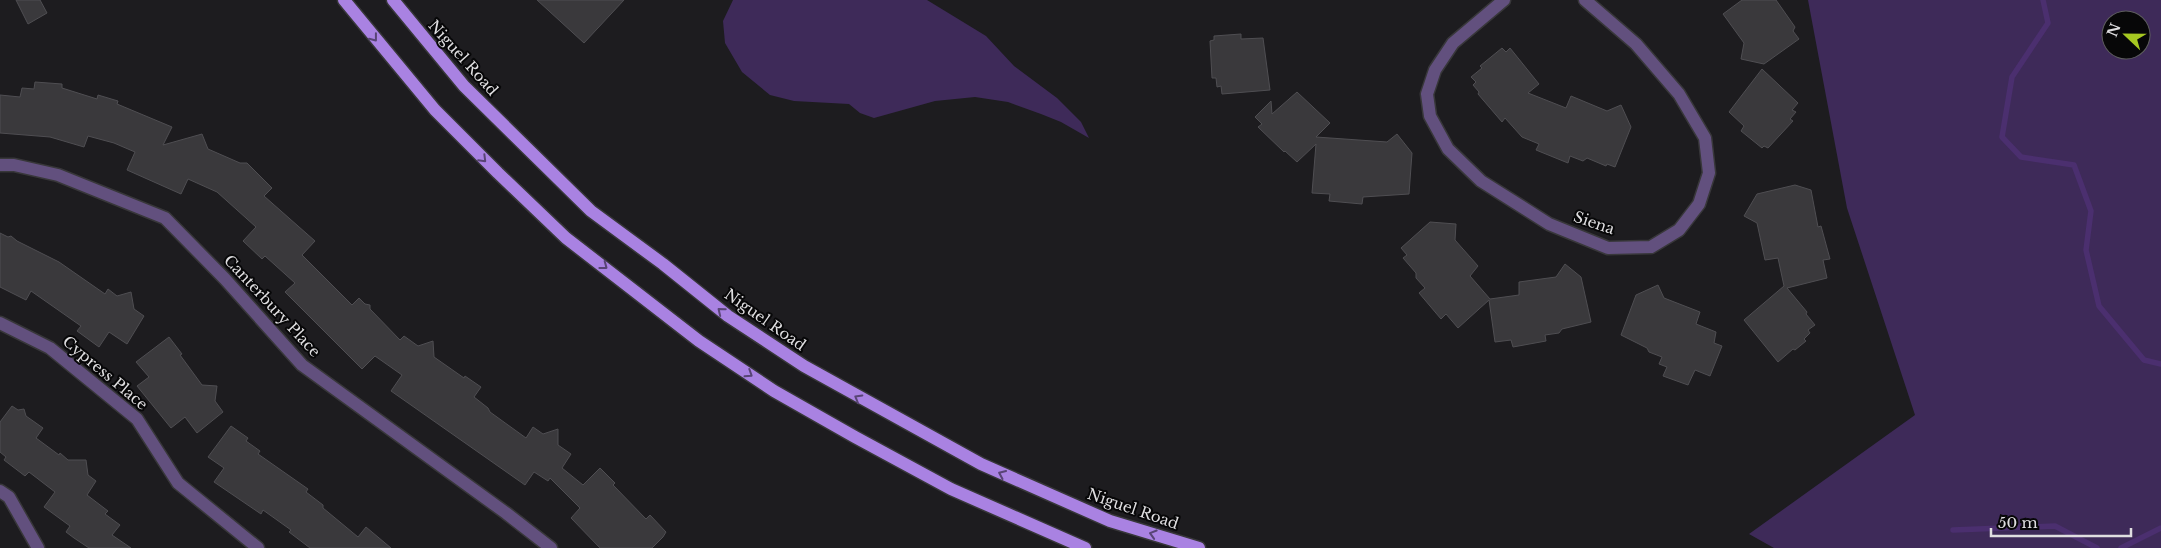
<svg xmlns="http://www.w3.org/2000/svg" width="2161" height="548" viewBox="0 0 2161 548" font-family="'Libre Baskerville',serif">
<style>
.green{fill:#3e2a59;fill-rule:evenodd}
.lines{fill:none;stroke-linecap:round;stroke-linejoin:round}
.stream{stroke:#4b2f6f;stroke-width:5.5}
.building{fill:#3a393c;stroke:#4f4e52}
.minor-casing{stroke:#38373a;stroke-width:15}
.major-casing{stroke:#38373a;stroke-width:15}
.minor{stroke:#62507e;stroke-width:12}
.major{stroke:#a982e2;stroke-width:12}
.oneway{stroke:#584475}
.labels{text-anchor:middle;stroke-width:4;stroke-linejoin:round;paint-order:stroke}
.street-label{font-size:15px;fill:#dfdee0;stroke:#070708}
</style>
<rect width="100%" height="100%" fill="#1d1c1f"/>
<g class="green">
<polygon points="733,0 927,0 986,36 1014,66 1057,98 1081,122 1089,138 1061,122 1041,114 1008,102 975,97 935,101 874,118 860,113 849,104 794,101 770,95 742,72 725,43 723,21"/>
<path d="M1808,0H2161V548H1774L1749,534L1915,415L1847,208ZM2111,20H2141V50H2111Z"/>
</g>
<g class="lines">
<g class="stream">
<polyline points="2043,0 2048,23 2012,77 2002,137 2021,157 2074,165 2091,211 2086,250 2099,306 2144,360 2161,364"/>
<polyline points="1953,530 2055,526 2097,548"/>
<polyline points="2121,548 2161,528"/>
</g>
</g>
<g class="building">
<polygon points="16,0 40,0 47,13 28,24"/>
<polygon points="537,0 624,0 584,43"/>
<polygon points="1742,0 1776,0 1795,27 1793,31 1799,39 1764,64 1741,59 1744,43 1723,14"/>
<polygon points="1241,34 1241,39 1263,38 1270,90 1222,94 1221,86 1217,87 1216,78 1212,78 1210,41 1214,40 1214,36"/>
<polygon points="1502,48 1506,52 1510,48 1539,84 1528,93 1566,108 1571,96 1607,111 1621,105 1631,127 1615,167 1607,164 1606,166 1587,158 1583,161 1570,156 1568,163 1536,150 1539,144 1522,137 1505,118 1502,122 1478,94 1479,92 1473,85 1476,82 1471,77 1482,68 1480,66"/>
<polygon points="1762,69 1798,103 1792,110 1796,112 1790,119 1793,121 1768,148 1764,146 1762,148 1741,131 1744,126 1729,112"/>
<polygon points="35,82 62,84 62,88 97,99 98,95 118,101 117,104 172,127 163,145 202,134 208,149 240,163 247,163 272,188 264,196 315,241 302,255 352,305 359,298 365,304 370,305 370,309 400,340 404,336 418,346 433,341 434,357 464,378 465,376 481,387 474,397 488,408 490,412 526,438 533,427 543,434 558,429 558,445 571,454 562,468 583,485 600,468 615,483 613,485 646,519 650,515 666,532 663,537 652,548 600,548 571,518 580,508 550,478 548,481 534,472 525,485 391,391 402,375 375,356 362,369 285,292 295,283 265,256 262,259 243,241 256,227 217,192 188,179 181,194 127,170 135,152 114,143 88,136 84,147 50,137 0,133 0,95 20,97 22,88 34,89"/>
<polygon points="1297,92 1330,123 1316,137 1387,142 1397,134 1412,153 1409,194 1363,197 1362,204 1329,201 1330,194 1312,193 1316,144 1297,162 1285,151 1284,152 1258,127 1262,124 1255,117 1271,101 1272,114"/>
<polygon points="1795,185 1811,190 1818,227 1821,226 1830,259 1823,260 1827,278 1787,288 1807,312 1806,314 1815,325 1808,330 1810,333 1804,339 1806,341 1795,350 1793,349 1778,362 1744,320 1784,286 1778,258 1765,260 1757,223 1744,216 1757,194"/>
<polygon points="1430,222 1456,224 1455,240 1478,266 1470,276 1490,299 1519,295 1519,282 1556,277 1565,264 1581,277 1591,322 1562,329 1559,333 1545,335 1546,341 1513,347 1511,340 1495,342 1489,300 1458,328 1446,314 1441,319 1419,293 1425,288 1416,278 1416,273 1403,258 1407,255 1401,248"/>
<polygon points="0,233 8,237 11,236 17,241 59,262 105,294 108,289 117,296 131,292 134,309 144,316 127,344 109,332 99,347 77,331 81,326 31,291 26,300 0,287"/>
<polygon points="1658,285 1664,298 1700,312 1696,324 1716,332 1714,343 1722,346 1710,376 1695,370 1688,385 1663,376 1667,367 1659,364 1662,357 1649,352 1647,348 1621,335 1636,295"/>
<polygon points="169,337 182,354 180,355 202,385 217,386 215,401 223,412 197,433 185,417 171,428 137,386 149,377 136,362"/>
<polygon points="12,406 18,410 24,409 26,416 43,428 36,438 59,455 60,453 68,460 86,460 88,475 96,481 87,495 108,511 105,514 120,525 112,535 131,548 89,548 74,538 66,532 70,526 44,507 55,492 29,472 25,476 4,460 6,457 0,452 0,422"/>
<polygon points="231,426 248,438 246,441 260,451 258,454 308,489 306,492 323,505 323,508 358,537 366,527 391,548 310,548 289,532 291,530 263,510 261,514 214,482 224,468 208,457"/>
</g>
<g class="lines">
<defs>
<g id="minor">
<polyline points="1504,0 1453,43 1435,70 1427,94 1430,116 1448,149 1481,181 1549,224 1608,248 1651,247 1679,230 1699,204 1709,173 1705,138 1679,94 1636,44 1585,0"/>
<polyline points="0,165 14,165 58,175 165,218 225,279 302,365 506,513 551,548"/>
<polyline points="0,323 50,348 137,419 178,483 258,548"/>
<polyline points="0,491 9,497 38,548"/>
</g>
<g id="major">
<polyline points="344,0 435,110 498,173 566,238 699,341 774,391 855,437 951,489 1085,548"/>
<polyline points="393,0 464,86 591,211 663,264 728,316 804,366 981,464 1110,521 1199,548"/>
</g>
</defs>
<use href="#minor" class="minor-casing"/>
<use href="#major" class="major-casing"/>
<use href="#minor" class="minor"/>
<use href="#major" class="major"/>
</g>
<defs><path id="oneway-chevron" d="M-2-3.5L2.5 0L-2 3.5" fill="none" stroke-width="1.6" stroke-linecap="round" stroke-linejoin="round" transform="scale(1.25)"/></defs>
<g class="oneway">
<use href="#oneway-chevron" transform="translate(374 38) rotate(52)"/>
<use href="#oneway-chevron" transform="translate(483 159) rotate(45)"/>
<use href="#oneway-chevron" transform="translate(604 266) rotate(37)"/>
<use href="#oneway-chevron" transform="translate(721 311) rotate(-141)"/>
<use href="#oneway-chevron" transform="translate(749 374) rotate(33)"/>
<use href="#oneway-chevron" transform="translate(858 398) rotate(-150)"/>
<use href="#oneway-chevron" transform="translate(1002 474) rotate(-156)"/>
<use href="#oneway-chevron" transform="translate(1153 534) rotate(-163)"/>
</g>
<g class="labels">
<g class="street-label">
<text transform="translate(463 58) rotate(48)" y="5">Niguel Road</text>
<text transform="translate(1594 223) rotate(19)" y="5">Siena</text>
<text transform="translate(272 306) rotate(47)" y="5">Canterbury Place</text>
<text transform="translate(765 320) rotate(35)" y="5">Niguel Road</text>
<text transform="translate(105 373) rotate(40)" y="5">Cypress Place</text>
<text transform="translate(1133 509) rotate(19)" y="5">Niguel Road</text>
</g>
</g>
<g transform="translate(2126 35) rotate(292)"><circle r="24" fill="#070708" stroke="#5d5d5e"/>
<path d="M0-4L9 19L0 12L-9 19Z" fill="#a6c821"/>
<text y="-8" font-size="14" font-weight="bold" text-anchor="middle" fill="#dfdee0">N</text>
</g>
<path d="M1991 528v8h140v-8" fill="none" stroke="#dfdee0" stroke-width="2.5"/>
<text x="1998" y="528" font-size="15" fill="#dfdee0" stroke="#070708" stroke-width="4" paint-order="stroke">50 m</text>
</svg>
